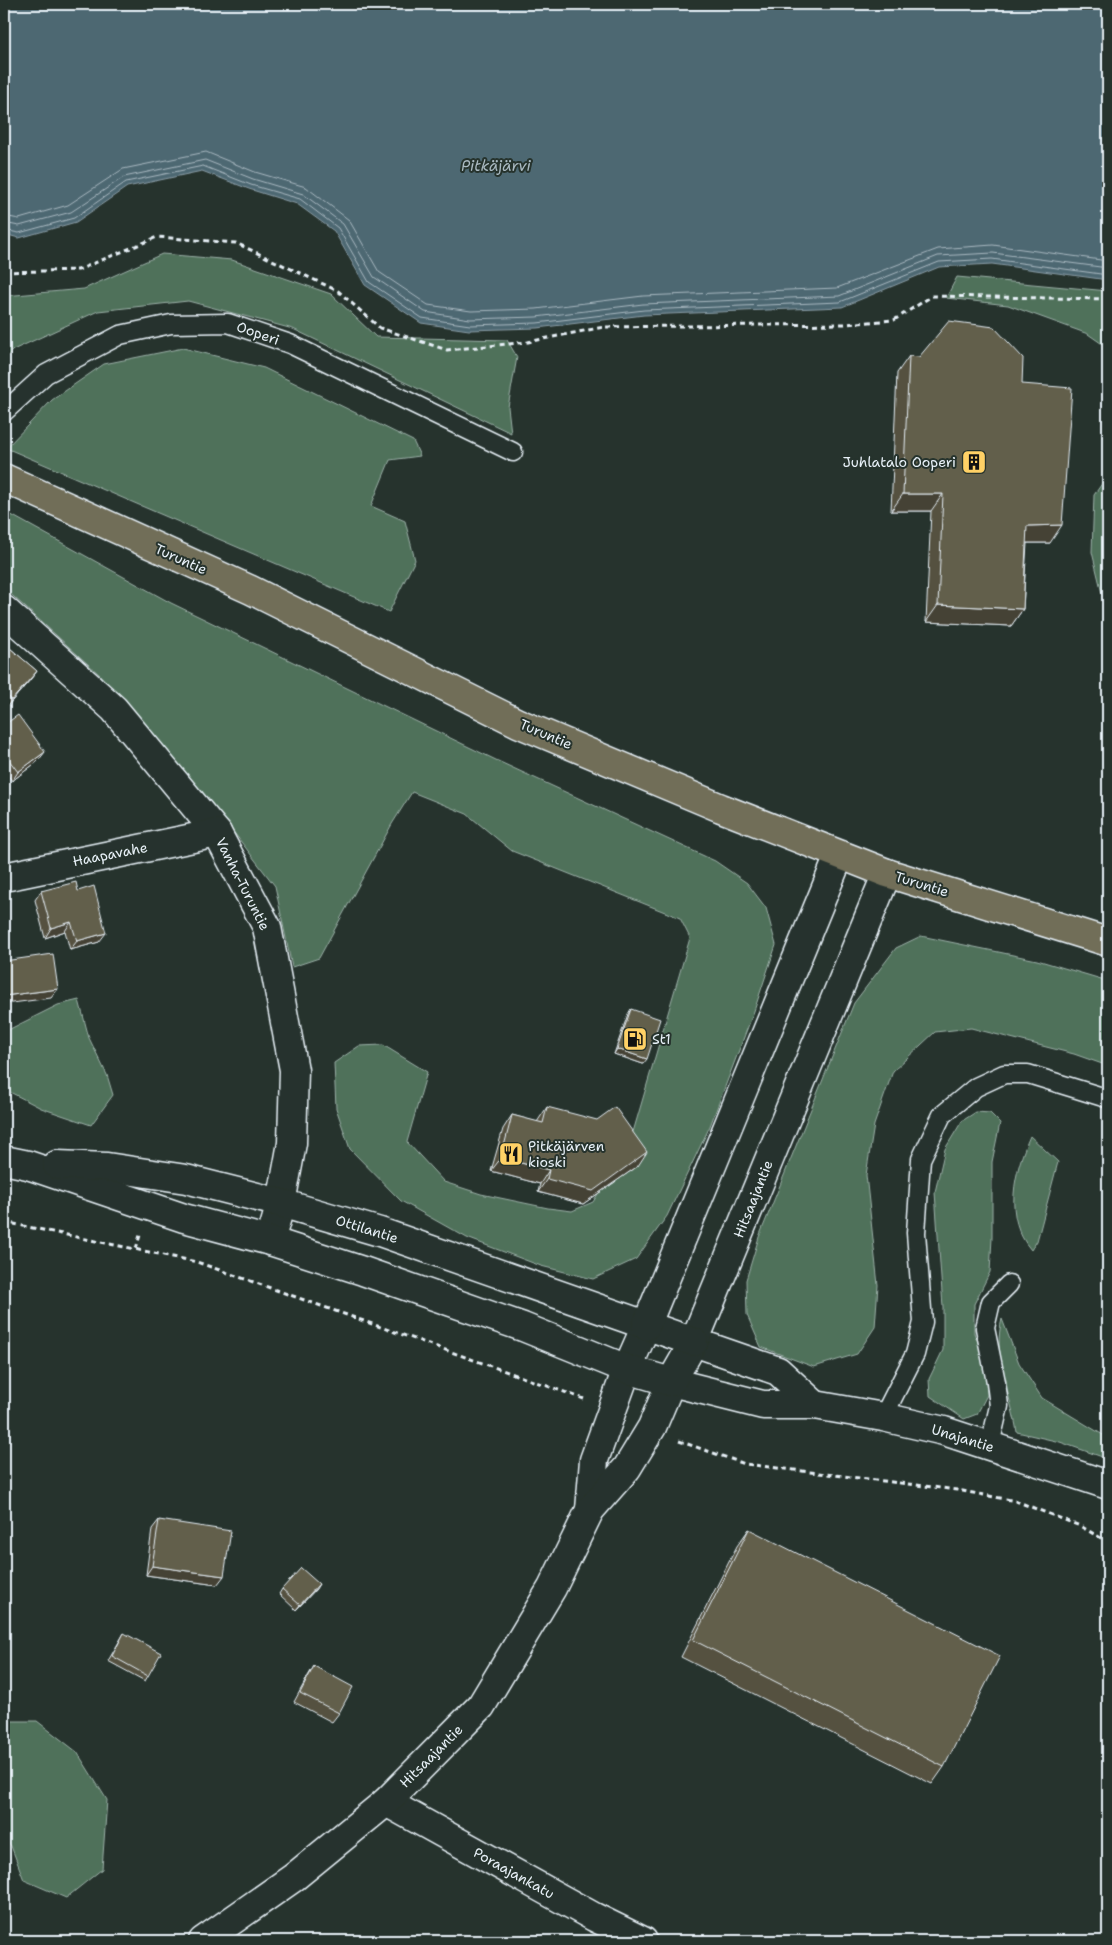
<svg xmlns="http://www.w3.org/2000/svg" width="1112" height="1945" viewBox="0 0 1112 1945" font-family="'Shantell Sans',sans-serif">
<style>
.green{fill:#50715a;stroke:#9cb1a9}
.water{fill:#4d6772;stroke:#8b9ea8}
.lines{fill:none;stroke-linecap:round;stroke-linejoin:round}
.shore{stroke:#aabac2;stroke-width:1}
.service-casing{stroke:#e8f1f8;stroke-width:21}
.minor-casing{stroke:#e8f1f8;stroke-width:31}
.tertiary-casing{stroke:#e8f1f8;stroke-width:31}
.secondary-casing{stroke:#e8f1f8;stroke-width:31}
.trunk-casing{stroke:#e8f1f8;stroke-width:31}
.path{stroke:#e8f1f8;stroke-width:3;stroke-dasharray:5 4;stroke-linecap:butt}
.service{stroke:#26332d;stroke-width:18}
.minor{stroke:#26332d;stroke-width:28}
.tertiary{stroke:#26332d;stroke-width:28}
.secondary{stroke:#26332d;stroke-width:28}
.trunk{stroke:#716e59;stroke-width:28}
.wall{fill:#545140;stroke:#e8f1f8}
.shaded-wall{fill:#454234;stroke:#e8f1f8}
.building{fill:#625e4b;stroke:#e8f1f8}
.labels{text-anchor:middle;stroke-width:4;stroke-linejoin:round;paint-order:stroke}
.street-label{font-size:14px;fill:#e8f1f8;stroke:#26332d}
.poi-label{font-size:14px;fill:#e8f1f8;stroke:#26332d;text-anchor:start}
.water-label{font-size:15px;font-style:italic;fill:#aabac2;stroke:#26332d}
</style>
<rect width="100%" height="100%" fill="#26332d"/>
<filter id="ink" filterUnits="userSpaceOnUse"><feTurbulence type="fractalNoise" baseFrequency=".02" numOctaves="2"/><feDisplacementMap in="SourceGraphic" scale="10" xChannelSelector="R" yChannelSelector="G"/><feConvolveMatrix kernelMatrix="1 2 1 2 8 2 1 2 1" color-interpolation-filters="sRGB"/></filter>
<g filter="url(#ink)">
<g class="green">
<polygon points="162,254 232,260 331,294 376,337 507,340 517,357 508,407 511,433 293,329 188,301 98,311 13,350 4,359 4,296 84,289"/>
<polygon points="957,277 1108,291 1108,348 1088,334 1008,305 946,298"/>
<polygon points="183,348 264,368 413,441 420,456 390,460 371,506 405,521 415,560 389,612 6,448 52,400 104,364"/>
<polygon points="1108,475 1108,618 1092,552 1094,495"/>
<polygon points="4,511 171,603 500,762 715,861 747,883 766,908 776,945 754,1011 710,1126 667,1216 636,1259 593,1279 541,1266 467,1238 401,1201 350,1149 336,1108 334,1063 359,1046 383,1045 427,1072 407,1142 444,1182 481,1194 548,1208 572,1211 593,1202 631,1139 690,938 680,918 512,851 467,814 412,792 392,824 319,958 292,967 275,886 205,795 100,675 4,588"/>
<polygon points="921,936 1037,960 1108,981 1108,1066 1074,1054 971,1028 935,1032 893,1071 874,1125 866,1175 878,1285 875,1327 857,1354 814,1367 761,1347 747,1315 746,1280 759,1237 854,1003 896,948"/>
<polygon points="79,1000 89,1038 107,1075 113,1095 91,1125 41,1108 4,1089 4,1032 58,1005"/>
<polygon points="976,1112 990,1113 1000,1123 992,1162 992,1238 990,1272 974,1304 974,1333 984,1356 987,1395 977,1414 964,1419 930,1396 929,1379 943,1350 943,1307 935,1192 945,1149 962,1121"/>
<path d="M1030,1136L1058,1162L1037,1241L1031,1250C1003,1217 1014,1172 1030,1136Z"/>
<path d="M1002,1319L1019,1363L1042,1398L1108,1438V1459L1060,1442L1017,1432C1011,1395 992,1356 1002,1319Z"/>
<polygon points="4,1721 37,1721 77,1752 107,1800 102,1869 66,1898 24,1880 11,1846 4,1836"/>
</g>
<polygon class="water" points="4,4 1108,4 1108,280 992,264 939,267 842,307 644,315 537,328 469,330 421,323 365,285 334,231 297,204 249,189 202,171 127,187 76,222 19,238 4,234"/>
<g class="lines">
<g class="shore">
<polyline points="4,216 19,219 68,205 123,169 206,152 255,172 306,187 349,220 379,272 428,305 471,311 536,309 643,296 837,288 938,249 993,245 1108,261"/>
<polyline points="4,223 19,226 71,212 124,177 205,160 253,179 303,194 343,224 374,277 425,312 470,319 536,317 643,304 839,296 938,256 993,253 1108,268"/>
<polyline points="4,230 19,233 74,218 126,182 203,166 251,185 300,199 338,228 369,282 422,318 470,325 537,323 644,310 840,302 939,262 992,259 1108,275"/>
</g>
<defs>
<g id="service">
<polyline points="4,412 46,374 120,335 171,324 228,323 290,344 513,452"/>
<polyline points="883,1417 915,1354 923,1322 916,1233 921,1159 942,1115 976,1087 1004,1074 1028,1074 1106,1098"/>
<polyline points="990,1445 999,1406 996,1382 985,1328 991,1302 1009,1284"/>
</g>
<g id="minor">
<polyline points="4,610 114,709 217,833 267,927 294,1070 292,1143 281,1203 270,1241"/>
<polyline points="4,877 217,833"/>
<polyline points="386,1802 594,1917 643,1941"/>
</g>
<g id="tertiary">
<polyline points="694,1342 778,1371 815,1405"/>
<polyline points="590,1510 594,1460 627,1369 646,1326"/>
<polyline points="203,1941 293,1878 386,1802 481,1706 552,1588 590,1510 627,1468 652,1427 671,1382 763,1405 815,1405 883,1417 944,1431 1108,1485"/>
</g>
<g id="secondary">
<polyline points="4,1160 28,1165 184,1218 270,1241 363,1271 523,1327 627,1369 671,1382 694,1342 887,873"/>
<polyline points="57,1165 107,1167 186,1179 281,1203 380,1232 694,1342"/>
<polyline points="646,1326 839,856"/>
</g>
<polyline id="trunk" points="4,478 251,590 518,723 721,808 887,873 1108,942"/>
</defs>
<use href="#service" class="service-casing"/>
<use href="#minor" class="minor-casing"/>
<use href="#tertiary" class="tertiary-casing"/>
<use href="#secondary" class="secondary-casing"/>
<use href="#trunk" class="trunk-casing"/>
<g class="path">
<polyline points="4,272 78,270 157,237 236,243 338,291 380,328 447,350 528,342 604,327 845,324 894,320 932,296 1108,299"/>
<polyline points="4,1222 197,1262 584,1399"/>
<polyline points="136,1249 140,1235"/>
<polyline points="679,1441 745,1464 957,1490 1016,1501 1080,1526 1108,1542"/>
</g>
<use href="#service" class="service"/>
<use href="#minor" class="minor"/>
<use href="#tertiary" class="tertiary"/>
<use href="#secondary" class="secondary"/>
<use href="#trunk" class="trunk"/>
</g>
<g class="wall">
<polygon points="909,356 1022,384 1050,543 1027,543 1023,609 1011,626 926,622 931,511 891,511 897,373"/>
<polygon points="4,643 37,671 30,680 5,709 4,708"/>
<polygon points="4,725 38,761 12,781 4,770"/>
<polygon points="41,891 78,891 99,942 70,950 65,931 45,938 35,900"/>
<polygon points="631,1009 643,1064 614,1054 628,1014"/>
<polygon points="547,1107 638,1166 583,1204 538,1192 540,1184 491,1171 503,1129 512,1115 537,1122"/>
<polygon points="159,1520 217,1585 146,1575 152,1529"/>
<polygon points="749,1529 944,1767 932,1784 681,1657 737,1546"/>
<polygon points="282,1589 316,1589 296,1610 279,1594"/>
<polygon points="124,1633 148,1676 145,1681 108,1661"/>
<polygon points="314,1666 339,1713 332,1722 294,1702 308,1676"/>
</g>
<g class="shaded-wall">
<polygon points="903,494 943,494 931,511 891,511"/>
<polygon points="1062,525 1050,543 1015,543 1027,526"/>
<polygon points="938,605 1023,609 1011,626 926,622"/>
<polygon points="37,671 30,680 5,709 12,700"/>
<polygon points="45,752 38,761 12,781 18,772"/>
<polygon points="9,760 4,768 4,764"/>
<polygon points="71,922 65,931 45,938 51,928"/>
<polygon points="106,933 99,942 70,950 77,941"/>
<polygon points="58,989 51,998 4,1004 4,996"/>
<polygon points="617,1049 647,1059 643,1064 614,1054"/>
<polygon points="647,1152 638,1166 583,1204 538,1192 547,1179"/>
<polygon points="501,1158 549,1170 540,1184 491,1171"/>
<polygon points="152,1566 224,1576 217,1585 146,1575"/>
<polygon points="319,1584 316,1589 296,1610 300,1605"/>
</g>
<g class="building">
<polygon points="949,321 994,327 1023,358 1022,384 1072,388 1062,525 1027,526 1023,609 938,605 943,494 903,494 909,356 919,357"/>
<polygon points="4,643 37,671 12,700 4,693"/>
<polygon points="18,715 45,752 18,772 9,760 4,764 4,725"/>
<polygon points="76,882 78,891 94,886 106,933 77,941 71,922 51,928 41,891"/>
<polygon points="53,954 58,989 4,996 4,961"/>
<polygon points="631,1009 660,1019 647,1059 617,1049"/>
<polygon points="547,1107 597,1120 615,1107 647,1152 593,1191 547,1179 549,1170 501,1158 512,1115 543,1123"/>
<polygon points="159,1520 231,1531 224,1576 152,1566"/>
<polygon points="749,1529 1000,1656 944,1767 693,1640"/>
<polygon points="301,1568 319,1584 300,1605 282,1589"/>
<polygon points="124,1633 161,1653 148,1676 112,1656"/>
<polygon points="314,1666 353,1687 339,1713 300,1693"/>
</g>
</g>
<defs>
<symbol id="building-square" viewBox="-11 -11 22 22"><rect x="-9" y="-9" width="18" height="18" rx="4" fill="#ffd166" stroke="#26332d"/><path d="M-4-6H4V6H1V3H-1V6H-4ZM-2.5-4.3h1.7v1.8h-1.7ZM.8-4.3h1.7v1.8H.8ZM-2.5-1h1.7V.8h-1.7ZM.8-1h1.7V.8H.8Z" fill="#111"/></symbol>
<symbol id="fuel-square" viewBox="-11 -11 22 22"><rect x="-9" y="-9" width="18" height="18" rx="4" fill="#ffd166" stroke="#26332d"/><path d="M-5.5-6h7V0h2V4h1.3V-2.5L3-4.5l.8-.8L6-3V5H2.5V1h-1V6h-7ZM-4.2-4.7v3.2H.2V-4.7Z" fill="#111"/></symbol>
<symbol id="restaurant-square" viewBox="-11 -11 22 22"><rect x="-9" y="-9" width="18" height="18" rx="4" fill="#ffd166" stroke="#26332d"/><path d="M-5-6h1v4h1v-4h1v4h1v-4h1v5L-1.5 .5V6h-2V.5L-5-1ZM5-6V6H3V1.5H1.5Q1.5-4 5-6Z" fill="#111"/></symbol>
</defs>
<g fill-rule="evenodd">
<use href="#building-square" x="960" y="448" width="28" height="28"/>
<use href="#fuel-square" x="621" y="1025" width="28" height="28"/>
<use href="#restaurant-square" x="497" y="1140" width="28" height="28"/>
</g>
<g class="labels">
<g class="street-label">
<text transform="translate(258 333) rotate(19)" y="5">Ooperi</text>
<text transform="translate(181 559) rotate(24)" y="5">Turuntie</text>
<text transform="translate(546 734) rotate(23)" y="5">Turuntie</text>
<text transform="translate(110 854) rotate(-11)" y="5">Haapavahe</text>
<text transform="translate(243 884) rotate(63)" y="5">Vanha-Turuntie</text>
<text transform="translate(922 884) rotate(17)" y="5">Turuntie</text>
<text transform="translate(753 1199) rotate(-68)" y="5">Hitsaajantie</text>
<text transform="translate(367 1229) rotate(17)" y="5">Ottilantie</text>
<text transform="translate(963 1438) rotate(17)" y="5">Unajantie</text>
<text transform="translate(431 1756) rotate(-45)" y="5">Hitsaajantie</text>
<text transform="translate(514 1873) rotate(29)" y="5">Poraajankatu</text>
</g>
<g class="poi-label">
<text x="956" y="467" text-anchor="end">Juhlatalo Ooperi</text>
<text x="652" y="1044">St1</text>
<text x="528" y="1151">Pitkäjärven<tspan x="528" dy="16">kioski</tspan></text>
</g>
<g class="water-label">
<text x="496" y="171">Pitkäjärvi</text>
</g>
</g>
<rect width="1112" height="1945" fill="none" stroke="#26332d" stroke-width="20"/>
<rect x="10" y="10" width="1092" height="1925" fill="none" stroke="#e8f1f8" stroke-width="2" filter="url(#ink)"/>
</svg>
